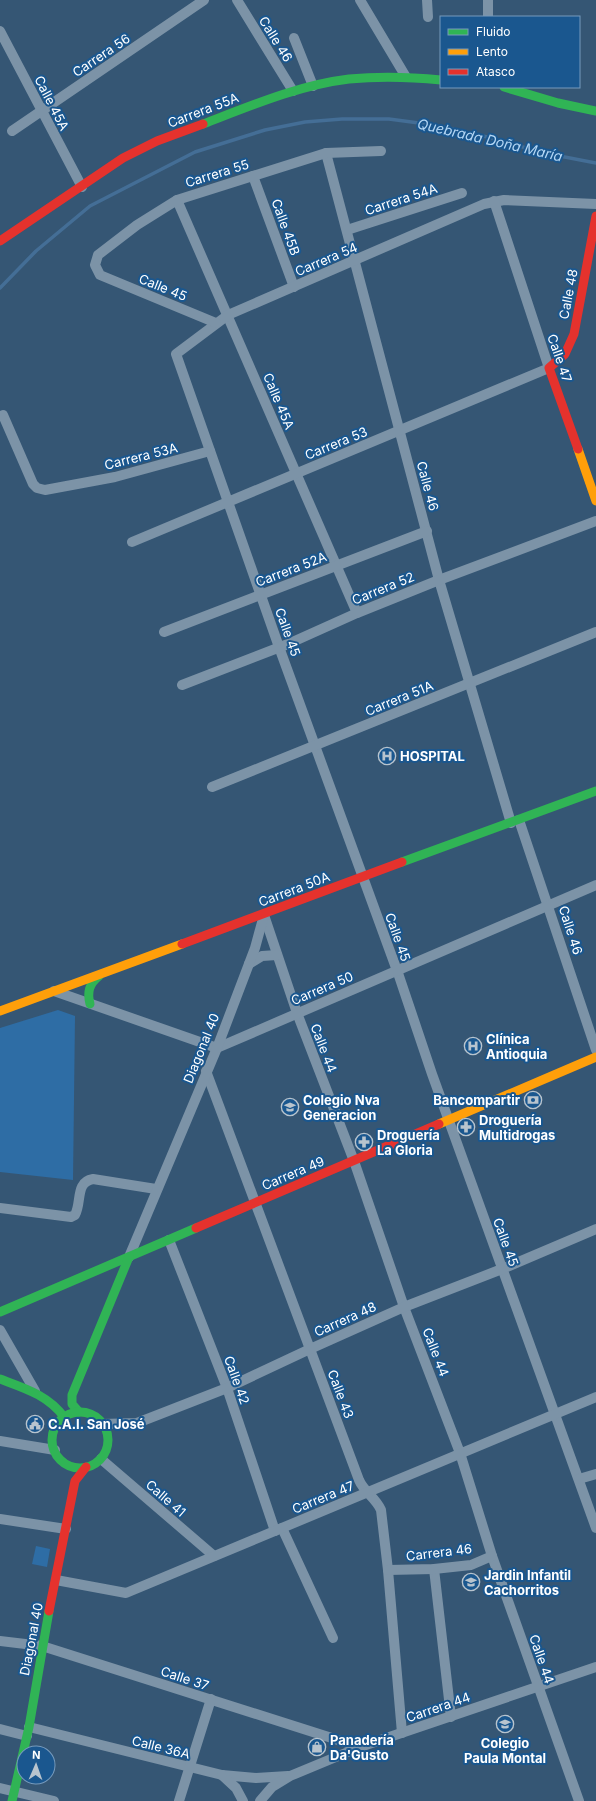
<svg xmlns="http://www.w3.org/2000/svg" width="596" height="1801" viewBox="0 0 596 1801" font-family="Inter,sans-serif">
<style>
.green{fill:#2e6da5}
.lines{fill:none;stroke-linecap:round;stroke-linejoin:round}
.stream{stroke:#446e96;stroke-width:3.5}
.street{stroke:#7c93a7;stroke-width:10}
.fast{stroke:#30b455;stroke-width:9}
.slow{stroke:#ff9f0a;stroke-width:9}
.jam{stroke:#e5322d;stroke-width:9}
.labels{text-anchor:middle;stroke-width:4;stroke-linejoin:round;paint-order:stroke}
.street-label{font-size:13px;fill:#fff;stroke:#1a578f}
.poi-label{font-size:13px;font-weight:bold;fill:#fff;stroke:#1a578f;text-anchor:start}
.water-label{font-size:14px;font-style:italic;fill:#b4d7f5;stroke:#1a578f}
</style>
<rect width="100%" height="100%" fill="#355674"/>
<g class="green">
<polygon points="58,1010 75,1016 73,1180 0,1172 0,1028"/>
<polygon points="36,1546 50,1549 47,1567 32,1564"/>
</g>
<g class="lines">
<polyline class="stream" points="0,288 36,251 90,206 195,152 265,130 305,122 342,119 389,119 434,125 487,137 544,153 596,163"/>
<g class="street">
<polyline points="237,0 293,91"/>
<polyline points="360,0 406,77"/>
<polyline points="427,0 428,17"/>
<polyline points="488,0 488,17"/>
<polyline points="0,31 82,187"/>
<polyline points="294,38 313,86"/>
<polyline points="12,131 204,0"/>
<polyline points="326,153 439,580 511,823"/>
<polyline points="253,176 294,287"/>
<polyline points="177,200 357,613"/>
<polyline points="596,204 504,200 484,204 228,315 176,354 279,647 399,976 432,1074 596,1528"/>
<polyline points="347,230 462,193"/>
<polyline points="216,323 100,275 95,265 98,255 137,225 177,200 326,153 381,151"/>
<polyline points="3,415 33,484 37,488 45,490 115,477 210,451"/>
<polyline points="132,542 549,368 494,201"/>
<polyline points="164,632 427,531"/>
<polyline points="182,685 288,644 357,613 439,580 596,521"/>
<polyline points="212,787 596,632"/>
<polyline points="519,820 596,1050"/>
<polyline points="264,915 297,1013 354,1161 404,1307 460,1453 492,1556 579,1801"/>
<polyline points="249,964 262,956 277,955"/>
<polyline points="54,991 217,1048 596,885"/>
<path d="M206,1071L359,1480C364,1492 376,1498 381,1510L388,1570L402,1733"/>
<path d="M0,1208L71,1217L75,1215C82,1202 75,1182 93,1179L156,1189"/>
<polyline points="169,1240 227,1388 275,1531"/>
<polyline points="129,1257 217,1048 255,948 264,915"/>
<polyline points="0,1330 35,1391"/>
<polyline points="103,1424 137,1423 227,1388 310,1349 404,1307 502,1269 596,1229"/>
<polyline points="0,1441 55,1450"/>
<polyline points="101,1459 214,1556"/>
<polyline points="579,1479 596,1474"/>
<polyline points="0,1519 66,1529"/>
<polyline points="282,1528 333,1638"/>
<polyline points="434,1569 451,1717"/>
<polyline points="388,1570 434,1569 471,1565 492,1556"/>
<polyline points="56,1580 126,1593 596,1397"/>
<polyline points="0,1641 42,1646 360,1747"/>
<polyline points="29,1727 222,1775 256,1778 288,1776"/>
<polyline points="0,1729 27,1736"/>
<polyline points="222,1775 236,1788 243,1801"/>
<polyline points="0,1788 54,1801"/>
<polyline points="179,1801 211,1699"/>
<polyline points="260,1801 272,1787 290,1776 360,1747 596,1667"/>
</g>
<g class="fast">
<polyline points="504,87 558,103 596,111"/>
<path d="M203,124C250,106 299,85 349,79C380,76 411,77 441,80"/>
<polyline points="402,862 596,791"/>
<path d="M90,1004C87,992 89,984 99,976"/>
<polyline points="0,1312 196,1228"/>
<path d="M0,1379C24,1388 48,1395 64,1417"/>
<polyline points="79,1412 72,1404 72,1395 129,1257"/>
<circle cx="80" cy="1440" r="28"/>
<polyline points="12,1801 29,1727 49,1611"/>
</g>
<g class="slow">
<polyline points="578,449 596,501"/>
<polyline points="0,1011 182,944"/>
<polyline points="439,1124 596,1057"/>
</g>
<g class="jam">
<polyline points="0,241 123,158 157,141 203,124"/>
<polyline points="578,449 549,368 565,354 574,334 596,216"/>
<polyline points="182,944 402,862"/>
<polyline points="196,1228 439,1124"/>
<polyline points="49,1611 75,1481 86,1467"/>
</g>
</g>
<defs>
<symbol id="hospital-ring" viewBox="-11 -11 22 22"><circle r="9.5" fill="#1a578f" stroke="#b8c4ce" stroke-width="1.5"/><path d="M-5-5h3v3.5h4V-5h3V5h-3V1.5h-4V5h-3Z" fill="#b8c4ce"/></symbol>
<symbol id="bank-ring" viewBox="-11 -11 22 22"><circle r="9.5" fill="#1a578f" stroke="#b8c4ce" stroke-width="1.5"/><path d="M-6-4H6V4H-6ZM0-2.3a2.3 2.3 0 1 0 0 4.6a2.3 2.3 0 1 0 0-4.6Z" fill="#b8c4ce"/></symbol>
<symbol id="school-ring" viewBox="-11 -11 22 22"><circle r="9.5" fill="#1a578f" stroke="#b8c4ce" stroke-width="1.5"/><path d="M0-5L7-2L0 1L-7-2ZM-4 1L0 2.5L4 1V4Q0 6-4 4Z" fill="#b8c4ce"/></symbol>
<symbol id="pharmacy-ring" viewBox="-11 -11 22 22"><circle r="9.5" fill="#1a578f" stroke="#b8c4ce" stroke-width="1.5"/><path d="M-2-6h4v4h4v4h-4v4h-4v-4h-4v-4h4Z" fill="#b8c4ce"/></symbol>
<symbol id="civic-ring" viewBox="-11 -11 22 22"><circle r="9.5" fill="#1a578f" stroke="#b8c4ce" stroke-width="1.5"/><path d="M-.6-6.5H3V-4.5H.6V-3L4-1V1h2V6H-6V1h2V-1L-.6-3ZM-1.2 2.5V6h2.4V2.5Z" fill="#b8c4ce"/></symbol>
<symbol id="shop-ring" viewBox="-11 -11 22 22"><circle r="9.5" fill="#1a578f" stroke="#b8c4ce" stroke-width="1.5"/><path d="M-5-2.5h2.3a2.7 3.5 0 0 1 5.4 0H5L5.5 6h-11ZM-1.5-2.5h3a1.5 2.3 0 0 0-3 0Z" fill="#b8c4ce"/></symbol>
</defs>
<g fill-rule="evenodd">
<use href="#hospital-ring" x="377" y="746" width="20" height="20"/>
<use href="#hospital-ring" x="463" y="1036" width="20" height="20"/>
<use href="#bank-ring" x="523" y="1090" width="20" height="20"/>
<use href="#school-ring" x="280" y="1097" width="20" height="20"/>
<use href="#pharmacy-ring" x="456" y="1117" width="20" height="20"/>
<use href="#pharmacy-ring" x="354" y="1132" width="20" height="20"/>
<use href="#civic-ring" x="25" y="1414" width="20" height="20"/>
<use href="#school-ring" x="461" y="1572" width="20" height="20"/>
<use href="#school-ring" x="495" y="1714" width="20" height="20"/>
<use href="#shop-ring" x="307" y="1737" width="20" height="20"/>
</g>
<g class="labels">
<g class="street-label">
<text transform="translate(276 39) rotate(58)" y="5">Calle 46</text>
<text transform="translate(101 55) rotate(-34)" y="5">Carrera 56</text>
<text transform="translate(52 103) rotate(63)" y="5">Calle 45A</text>
<text transform="translate(203 110) rotate(-21)" y="5">Carrera 55A</text>
<text transform="translate(217 173) rotate(-17)" y="5">Carrera 55</text>
<text transform="translate(401 199) rotate(-18)" y="5">Carrera 54A</text>
<text transform="translate(286 227) rotate(70)" y="5">Calle 45B</text>
<text transform="translate(326 259) rotate(-23)" y="5">Carrera 54</text>
<text transform="translate(163 287) rotate(22)" y="5">Calle 45</text>
<text transform="translate(568 294) rotate(-79)" y="5">Calle 48</text>
<text transform="translate(560 358) rotate(71)" y="5">Calle 47</text>
<text transform="translate(279 401) rotate(67)" y="5">Calle 45A</text>
<text transform="translate(336 443) rotate(-22)" y="5">Carrera 53</text>
<text transform="translate(141 456) rotate(-14)" y="5">Carrera 53A</text>
<text transform="translate(428 486) rotate(75)" y="5">Calle 46</text>
<text transform="translate(291 569) rotate(-21)" y="5">Carrera 52A</text>
<text transform="translate(383 588) rotate(-22)" y="5">Carrera 52</text>
<text transform="translate(288 632) rotate(70)" y="5">Calle 45</text>
<text transform="translate(399 698) rotate(-22)" y="5">Carrera 51A</text>
<text transform="translate(294 889) rotate(-21)" y="5">Carrera 50A</text>
<text transform="translate(571 930) rotate(72)" y="5">Calle 46</text>
<text transform="translate(398 937) rotate(70)" y="5">Calle 45</text>
<text transform="translate(322 988) rotate(-23)" y="5">Carrera 50</text>
<text transform="translate(201 1048) rotate(-68)" y="5">Diagonal 40</text>
<text transform="translate(324 1048) rotate(69)" y="5">Calle 44</text>
<text transform="translate(293 1173) rotate(-23)" y="5">Carrera 49</text>
<text transform="translate(506 1242) rotate(70)" y="5">Calle 45</text>
<text transform="translate(345 1319) rotate(-24)" y="5">Carrera 48</text>
<text transform="translate(436 1352) rotate(69)" y="5">Calle 44</text>
<text transform="translate(237 1380) rotate(70)" y="5">Calle 42</text>
<text transform="translate(341 1394) rotate(69)" y="5">Calle 43</text>
<text transform="translate(323 1497) rotate(-22)" y="5">Carrera 47</text>
<text transform="translate(166 1498) rotate(41)" y="5">Calle 41</text>
<text transform="translate(439 1552) rotate(-7)" y="5">Carrera 46</text>
<text transform="translate(31 1639) rotate(-79)" y="5">Diagonal 40</text>
<text transform="translate(542 1659) rotate(71)" y="5">Calle 44</text>
<text transform="translate(185 1678) rotate(18)" y="5">Calle 37</text>
<text transform="translate(438 1707) rotate(-19)" y="5">Carrera 44</text>
<text transform="translate(161 1747) rotate(14)" y="5">Calle 36A</text>
</g>
<g class="poi-label">
<text x="400" y="761">HOSPITAL</text>
<text x="486" y="1044">Clínica<tspan x="486" dy="15">Antioquia</tspan></text>
<text x="303" y="1105">Colegio Nva<tspan x="303" dy="15">Generacion</tspan></text>
<text x="520" y="1105" text-anchor="end">Bancompartir</text>
<text x="479" y="1125">Droguería<tspan x="479" dy="15">Multidrogas</tspan></text>
<text x="377" y="1140">Droguería<tspan x="377" dy="15">La Gloria</tspan></text>
<text x="48" y="1429">C.A.I. San José</text>
<text x="484" y="1580">Jardin Infantil<tspan x="484" dy="15">Cachorritos</tspan></text>
<text x="330" y="1745">Panadería<tspan x="330" dy="15">Da'Gusto</tspan></text>
<text x="505" y="1748" text-anchor="middle">Colegio<tspan x="505" dy="15">Paula Montal</tspan></text>
</g>
<g class="water-label">
<text transform="translate(490 140) rotate(13)" y="5">Quebrada Doña María</text>
</g>
</g>
<rect x="440" y="16" width="140" height="72" fill="#1a578f" stroke="#769abc"/>
<rect x="448" y="29" width="20" height="6" fill="#30b455" stroke="#769abc"/>
<text x="476" y="36" font-size="12" fill="#ffffff">Fluido</text>
<rect x="448" y="49" width="20" height="6" fill="#ff9f0a" stroke="#769abc"/>
<text x="476" y="56" font-size="12" fill="#ffffff">Lento</text>
<rect x="448" y="69" width="20" height="6" fill="#e5322d" stroke="#769abc"/>
<text x="476" y="76" font-size="12" fill="#ffffff">Atasco</text>
<g transform="translate(36 1765) rotate(2)"><circle r="19" fill="#1a578f" stroke="#769abc"/>
<path d="M0-3L7 15L0 10L-7 15Z" fill="#b8c4ce"/>
<text y="-6" font-size="11" font-weight="bold" text-anchor="middle" fill="#ffffff">N</text>
</g>
</svg>
